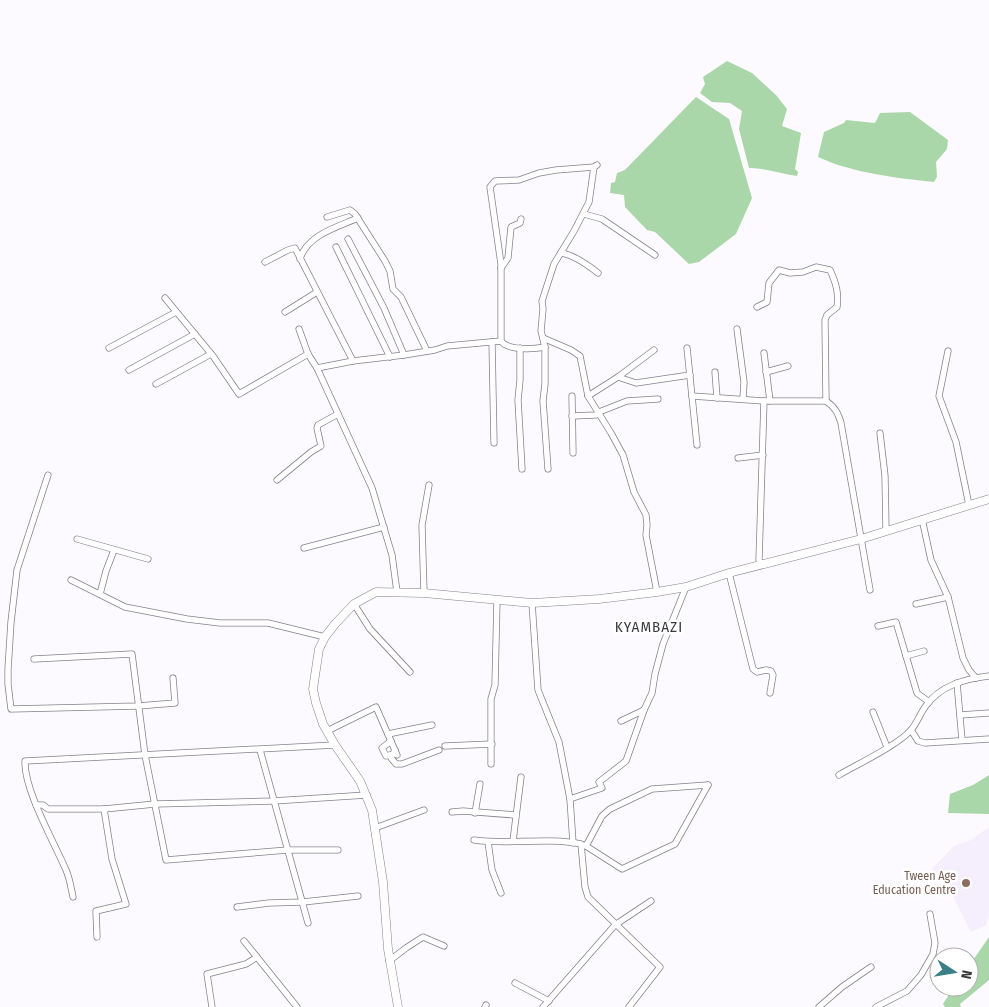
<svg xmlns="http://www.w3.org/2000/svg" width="989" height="1007" viewBox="0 0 989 1007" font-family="'Fira Sans Condensed',sans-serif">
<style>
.built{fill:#f5eefd}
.green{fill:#a9d7a9}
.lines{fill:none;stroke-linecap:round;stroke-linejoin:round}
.street-casing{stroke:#85808a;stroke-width:7}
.secondary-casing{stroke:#85808a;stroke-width:9}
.street{stroke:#fff;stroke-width:5.5}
.secondary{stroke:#fff;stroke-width:8}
.education-dot{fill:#8d6e63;stroke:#fff;stroke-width:2}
.labels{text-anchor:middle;stroke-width:5;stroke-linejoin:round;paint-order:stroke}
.education-label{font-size:12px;fill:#785e54;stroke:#fff;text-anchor:end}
.quarter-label{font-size:15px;letter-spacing:1px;fill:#3b393d;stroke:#fff}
</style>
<rect width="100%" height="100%" fill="#fcfafe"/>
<polygon class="built" points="989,827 989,916 985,926 971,932 953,896 932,869 954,846 971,840"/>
<g class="green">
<path d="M727,61L752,73L776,95L787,109L782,126L801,133L795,169L798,172L797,176C780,174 766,168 749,168L739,129L742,111L730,103L712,102L700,93L705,84L703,77Z"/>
<polygon points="696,97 729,119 752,198 736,234 699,262 689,264 655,232 647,230 625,207 624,195 610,193 611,183 615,182 617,173 625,170"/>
<path d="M910,112L948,140L947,149L936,162L937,177L934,182C897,178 852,173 818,157L824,132L844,123L846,120L875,123L880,113Z"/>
<polygon points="989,775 989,814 948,813 950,794 973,785"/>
<polygon points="989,937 989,980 960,1004 961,1007 945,1007 943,1004 954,987 969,987 969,966"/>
</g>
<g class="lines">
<defs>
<g id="street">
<polyline points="584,214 602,219 655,255"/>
<polyline points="327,217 350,210 355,214 385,261 390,271 393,289 401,297 427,351"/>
<polyline points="348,239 384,308 404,355"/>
<polyline points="336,247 390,357"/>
<path d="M561,253C574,255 588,265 598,273"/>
<path d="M300,259C307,235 337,227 358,218"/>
<polyline points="265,262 288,250 295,248 353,361"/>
<polyline points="501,268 508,258 511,227 520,223 521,219"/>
<polyline points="165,298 213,356 239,394 308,354"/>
<path d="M757,307L767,302L769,283L779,270L790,273L803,272L816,267L830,270C836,283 839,293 837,307L827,315L825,320L826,401"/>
<polyline points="285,312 317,292"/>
<polyline points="299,329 308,354 317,368 372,488 392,555 397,592"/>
<polyline points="737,329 744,382 743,399"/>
<polyline points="543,338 571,350 580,356 588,396 611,433 623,455 634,492 646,515 647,525 646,535 657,592"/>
<polyline points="492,342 494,443"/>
<path d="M545,347C534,349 508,351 501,341V264L490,187L495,181L519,180L539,173L556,170L594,167L597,165"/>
<polyline points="109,348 176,312"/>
<polyline points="520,348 520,380 518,400 522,469"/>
<polyline points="687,348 697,445"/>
<polyline points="948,351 939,396 956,442 969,505"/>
<polyline points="764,353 770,401"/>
<polyline points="317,368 353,361 404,355 435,350 447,346 501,341"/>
<polyline points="129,370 195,334"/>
<polyline points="715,372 717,398"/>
<polyline points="766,372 788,366"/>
<polyline points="618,377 636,383 690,375"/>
<polyline points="156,384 211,354"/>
<polyline points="572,396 573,453"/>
<polyline points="588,396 618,377 654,350"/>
<path d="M692,396L764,401H826C835,407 838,413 841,423L870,590"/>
<polyline points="572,416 596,415 599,412 627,401 658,399"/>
<polyline points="880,433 885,476 886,530"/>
<polyline points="738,458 763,455"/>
<polyline points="548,469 543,401 545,384 545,347 541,331 543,309 542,301 554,264 574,231 589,202 594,167"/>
<polyline points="48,475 17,570 11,622 8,669 8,684 11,709 138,706 175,703 173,678"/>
<polyline points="277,480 311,452 321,446 317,428 318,425 338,414"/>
<polyline points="922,519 931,560 948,597 963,658 969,670 976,678"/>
<polyline points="77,539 148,559"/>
<polyline points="304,548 384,527"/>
<polyline points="762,564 759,560 764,401"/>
<polyline points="729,573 753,669 757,672 766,670 771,671 773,675 770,693"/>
<polyline points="71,580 125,607 187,619 220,623 268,623 325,637"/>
<polyline points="424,593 422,525 429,485"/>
<polyline points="100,594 106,571 114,550"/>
<polyline points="532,603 538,690 559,742 570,799 573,843"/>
<polyline points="354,604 370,629 410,672"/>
<polyline points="916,604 948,597"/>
<polyline points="878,626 896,622 917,693 929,702"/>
<polyline points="906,656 924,651"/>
<polyline points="34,659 132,654 145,755 166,860 288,850 338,850"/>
<polyline points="957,683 962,740"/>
<polyline points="873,712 887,747"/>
<polyline points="960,715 989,713"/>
<polyline points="621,721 644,710"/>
<polyline points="911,730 918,741 925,743 989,739"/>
<polyline points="327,731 376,707 397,755"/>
<polyline points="388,734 432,725"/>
<polyline points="391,741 382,748 386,756 393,754 395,750 391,758 396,764 402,764 439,750"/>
<polyline points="445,746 492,744"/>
<polyline points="260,750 308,923"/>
<polyline points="491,764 491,699 495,685 497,600"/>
<path d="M839,775C858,764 898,745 911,730C917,723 920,714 925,707C940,685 965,679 989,676"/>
<polyline points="570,799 602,788 599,782 626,761 644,710 652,693 655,674 663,644 686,587"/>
<polyline points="36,805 43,805 48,809 104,809 155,804 273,801 367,795"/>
<polyline points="452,812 463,811 515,815"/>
<polyline points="475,813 480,784"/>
<polyline points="375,828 424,810"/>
<path d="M474,840C509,845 546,837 581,844L585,887L588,897L660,967L629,1007"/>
<polyline points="513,841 521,777"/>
<polyline points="488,842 492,870 501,893"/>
<polyline points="583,845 586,846 602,816 610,809 652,789 708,785"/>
<polyline points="586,846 622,869 675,844 708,785"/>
<path d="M73,897C71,888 70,879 66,870C54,842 24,790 25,761L335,745"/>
<polyline points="237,907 269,903 303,902 358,896"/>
<polyline points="97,937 96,911 126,904 112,859 104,809"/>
<polyline points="244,941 297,1007"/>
<polyline points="389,961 406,948 423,937 444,946"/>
<polyline points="515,983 549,1001"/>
<polyline points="212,1007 207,974 246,964 257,957"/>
<polyline points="485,1007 486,1005"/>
<polyline points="543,1007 615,925 651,901"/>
<polyline points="819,1007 842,987 871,967"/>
<polyline points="876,1007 907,991 921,975 933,954 935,943 930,914"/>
</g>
<polyline id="secondary" points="398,1007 388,949 383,882 372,810 360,781 335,745 323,724 316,703 313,689 319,649 325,637 335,624 354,604 376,592 424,593 532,603 599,599 657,592 686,587 729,573 861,539 989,499"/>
</defs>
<use href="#street" class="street-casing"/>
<use href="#secondary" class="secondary-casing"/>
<use href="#street" class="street"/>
<use href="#secondary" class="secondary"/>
</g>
<circle class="education-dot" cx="966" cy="883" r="5"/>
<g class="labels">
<g class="education-label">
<text x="956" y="880">Tween Age<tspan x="956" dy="14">Education Centre</tspan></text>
</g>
<g class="quarter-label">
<text x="649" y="632">KYAMBAZI</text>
</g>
</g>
<g transform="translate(954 972) rotate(102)"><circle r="24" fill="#ffffff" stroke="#b1b0b1"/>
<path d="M0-4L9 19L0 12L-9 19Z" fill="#387f88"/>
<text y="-8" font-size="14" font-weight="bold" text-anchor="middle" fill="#3b393d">N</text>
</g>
</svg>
